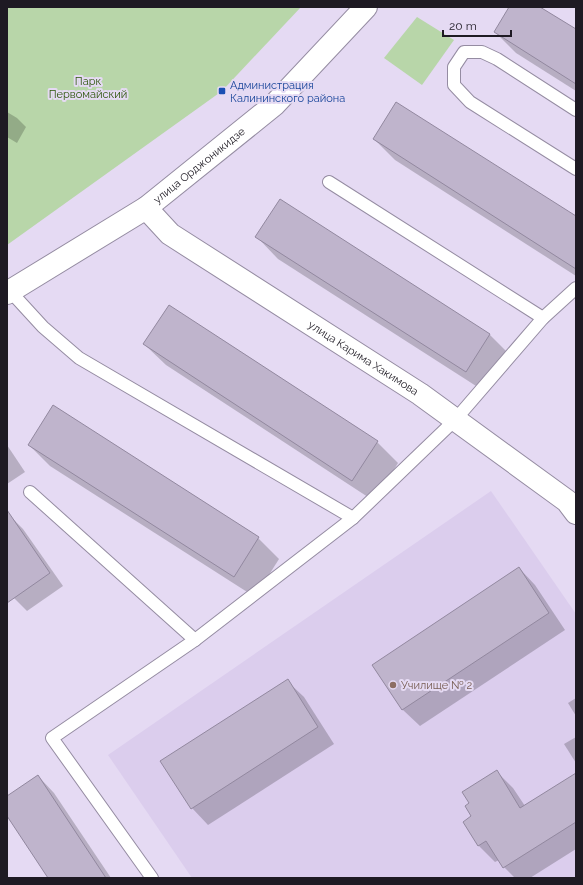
<svg xmlns="http://www.w3.org/2000/svg" width="583" height="885" viewBox="0 0 583 885" font-family="Raleway,sans-serif">
<style>
.built{fill:#dbcded}
.green{fill:#b8d6a9}
.shadow{fill:#0003}
.building{fill:#bfb4cc;stroke:#92889f}
.lines{fill:none;stroke-linecap:round;stroke-linejoin:round}
.lane-casing{stroke:#958ca2;stroke-width:14}
.street-casing{stroke:#958ca2;stroke-width:24}
.secondary-casing{stroke:#958ca2;stroke-width:24}
.lane{stroke:#fff;stroke-width:12}
.street{stroke:#fff;stroke-width:22}
.secondary{stroke:#fff;stroke-width:22}
.transit-dot{fill:#1a4fb4;stroke:#e5daf3;stroke-width:1.5}
.education-dot{fill:#8d6e63;stroke:#e5daf3;stroke-width:1.5}
.labels{text-anchor:middle;stroke-width:4;stroke-linejoin:round;paint-order:stroke}
.park-label{font-size:11px;fill:#2b5509;stroke:#e5daf3}
.transit-label{font-size:11px;fill:#164399;stroke:#e5daf3;text-anchor:start}
.street-label{font-size:11px;fill:#1e1a23;stroke:#e5daf3}
.education-label{font-size:11px;fill:#785e54;stroke:#e5daf3;text-anchor:start}
</style>
<rect width="100%" height="100%" fill="#e5daf3"/>
<polygon class="built" points="491,491 576,614 576,878 192,878 108,755"/>
<g class="green">
<polygon points="7,7 301,7 222,91 7,245"/>
<polygon points="417,17 454,40 422,85 384,58"/>
</g>
<g class="shadow">
<polygon points="510,7 539,7 576,30 576,91 516,53 495,32"/>
<polygon points="7,112 17,118 26,127 17,143 7,137"/>
<polygon points="374,139 576,217 576,276 395,160"/>
<polygon points="280,201 490,335 511,356 487,393 278,259 257,237"/>
<polygon points="169,306 377,442 398,463 374,501 166,365 144,344"/>
<polygon points="7,445 25,472 7,484"/>
<polygon points="29,445 258,538 279,559 255,597 50,466"/>
<polygon points="10,516 23,529 63,586 27,611 14,598 7,588 7,518"/>
<polygon points="519,568 535,585 565,630 420,726 403,710 374,665"/>
<polygon points="287,681 304,697 334,744 208,825 192,808"/>
<polygon points="576,698 576,716 568,703"/>
<polygon points="576,737 576,763 564,744"/>
<polygon points="497,772 513,788 525,806 576,774 576,849 530,878 515,878 504,867 499,860 495,862 479,846 464,822 473,816"/>
<polygon points="38,776 54,793 111,878 49,878 7,814 7,797"/>
</g>
<g class="building">
<polygon points="509,7 540,7 576,29 576,84 494,32"/>
<polygon points="396,102 576,216 576,269 373,139"/>
<polygon points="280,199 490,334 466,372 255,237"/>
<polygon points="169,305 378,441 352,481 143,344"/>
<polygon points="53,405 259,537 234,577 28,445"/>
<polygon points="7,510 50,573 7,603"/>
<polygon points="519,567 549,613 402,710 372,665"/>
<polygon points="288,679 318,727 191,809 160,761"/>
<polygon points="497,770 520,808 576,773 576,822 503,868 486,841 478,846 463,822 471,816 465,806 469,803 462,792"/>
<polygon points="38,775 106,878 48,878 7,816 7,796"/>
</g>
<g class="lines">
<defs>
<g id="lane">
<polyline points="576,110 497,59 482,52 464,52 454,67 454,85 470,102 576,169"/>
<polyline points="329,182 543,318"/>
<polyline points="10,291 43,327 79,358 353,518"/>
<polyline points="30,492 195,640"/>
<polyline points="152,878 52,738 195,640 353,518 455,420 543,318 576,288"/>
</g>
<g id="street">
<path id="s1" d="M146,208L170,234L420,394L567,501L576,513"/>
</g>
<g id="secondary">
<path id="s2" d="M7,293L146,208L274,105L366,7"/>
</g>
</defs>
<use href="#lane" class="lane-casing"/>
<use href="#street" class="street-casing"/>
<use href="#secondary" class="secondary-casing"/>
<use href="#lane" class="lane"/>
<use href="#street" class="street"/>
<use href="#secondary" class="secondary"/>
</g>
<rect class="transit-dot" x="218" y="87" width="8" height="8" rx="2"/>
<circle class="education-dot" cx="393" cy="685" r="4"/>
<g class="labels">
<g class="park-label">
<text x="88" y="85">Парк<tspan x="88" dy="13">Первомайский</tspan></text>
</g>
<g class="transit-label">
<text x="230" y="89">Администрация<tspan x="230" dy="13">Калининского района</tspan></text>
</g>
<g class="street-label">
<text dy="4" stroke="none"><textPath href="#s2" startOffset="231">улица Орджоникидзе</textPath></text>
<text dy="4" stroke="none"><textPath href="#s1" startOffset="265">улица Карима Хакимова</textPath></text>
</g>
<g class="education-label">
<text x="401" y="689">Училище № 2</text>
</g>
</g>
<rect width="583" height="885" fill="none" stroke="#1e1a23" stroke-width="16"/>
<path d="M443 30v6h68v-6" fill="none" stroke="#1e1a23" stroke-width="2"/>
<text x="449" y="30" font-size="12" fill="#1e1a23" stroke="#e5daf3" stroke-width="3" paint-order="stroke">20 m</text>
</svg>
